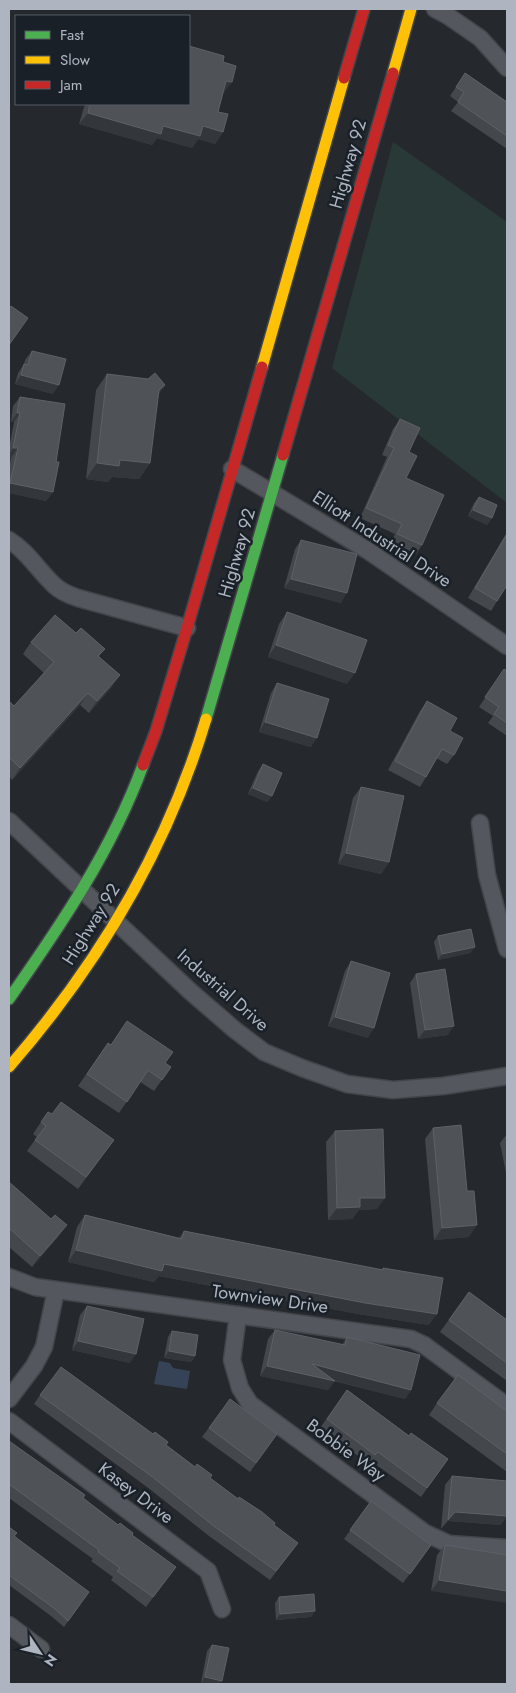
<svg xmlns="http://www.w3.org/2000/svg" width="516" height="1693" viewBox="0 0 516 1693" font-family="Jost,sans-serif">
<style>
.green{fill:#293938}
.water{fill:#364356}
.lines{fill:none;stroke-linecap:round;stroke-linejoin:round}
.street-casing{stroke:#424549;stroke-width:19}
.fast-casing{stroke:#42454b;stroke-width:14}
.slow-casing{stroke:#42454b;stroke-width:14}
.jam-casing{stroke:#42454b;stroke-width:14}
.street{stroke:#54575d;stroke-width:16}
.fast{stroke:#4caf50;stroke-width:11}
.slow{stroke:#ffc107;stroke-width:11}
.jam{stroke:#c62828;stroke-width:11}
.wall{fill:#44474c}
.shaded-wall{fill:#33363b}
.building{fill:#4f5358;stroke:#5e6268}
.labels{text-anchor:middle;stroke-width:5;stroke-linejoin:round;paint-order:stroke}
.street-label{font-size:18px;fill:#aeb5c0;stroke:#1a2028}
</style>
<rect width="100%" height="100%" fill="#25292e"/>
<polygon class="green" points="393,142 507,222 507,503 332,368"/>
<polygon class="water" points="159,1361 170,1363 173,1368 190,1371 187,1389 154,1384"/>
<g class="lines">
<defs>
<g id="street">
<polyline points="435,9 448,16 480,38 507,68"/>
<polyline points="232,469 367,550 507,646"/>
<path d="M9,540C27,551 38,570 54,585C60,591 69,595 78,598L187,628"/>
<polyline points="9,821 191,992 235,1030 264,1052 302,1068 347,1084 393,1090 443,1086 507,1076"/>
<polyline points="480,823 487,875 507,949"/>
<polyline points="9,1277 35,1287 411,1339 424,1345 507,1406"/>
<polyline points="238,1315 232,1360 240,1388 250,1404 425,1533 449,1544 507,1548"/>
<polyline points="9,1399 34,1366 44,1347 56,1290"/>
<polyline points="9,1421 208,1571 222,1609"/>
<polyline points="9,1625 41,1649"/>
</g>
<g id="fast">
<polyline points="206,719 283,455"/>
<path d="M9,999C61,925 112,850 143,765"/>
</g>
<g id="slow">
<polyline points="393,73 411,9"/>
<polyline points="262,367 344,78"/>
<path d="M9,1067C97,966 167,849 206,719"/>
</g>
<g id="jam">
<polyline points="344,78 364,9"/>
<polyline points="283,455 393,73"/>
<polyline points="143,765 156,731 187,628 262,367"/>
</g>
</defs>
<use href="#street" class="street-casing"/>
<use href="#fast" class="fast-casing"/>
<use href="#slow" class="slow-casing"/>
<use href="#jam" class="jam-casing"/>
<use href="#street" class="street"/>
<use href="#fast" class="fast"/>
<use href="#slow" class="slow"/>
<use href="#jam" class="jam"/>
</g>
<g class="wall">
<polygon points="223,62 223,94 218,112 223,132 215,144 198,139 192,148 157,138 152,145 79,124 85,104 189,104"/>
<polygon points="465,73 507,102 507,149 451,111 458,102 450,96"/>
<polygon points="32,351 53,394 15,384 18,373 24,364 25,360"/>
<polygon points="107,374 165,385 158,395 150,463 139,479 112,477 108,482 86,479 96,390"/>
<polygon points="20,397 56,462 53,492 46,501 9,493 9,468 11,458 9,457 9,448 14,422 11,422 13,406"/>
<polygon points="400,419 409,452 406,478 422,545 416,554 391,543 395,534 360,518 387,457 382,455 393,429"/>
<polygon points="479,497 492,518 487,525 468,516 474,503"/>
<polygon points="507,532 507,585 491,611 468,598"/>
<polygon points="301,540 341,603 284,588 295,549"/>
<polygon points="287,612 347,684 268,657 279,624"/>
<polygon points="76,633 105,649 99,656 112,687 89,713 80,705 12,780 9,776 9,701 14,706 44,673 23,654 31,642"/>
<polygon points="504,669 507,671 507,736 488,723 493,716 479,707"/>
<polygon points="277,683 311,747 259,732 271,693"/>
<polygon points="427,701 450,731 454,755 447,764 436,758 426,777 420,787 388,770 420,711"/>
<polygon points="263,764 272,796 267,802 248,794 258,771"/>
<polygon points="361,787 389,862 381,874 338,864 353,798"/>
<polygon points="438,936 475,947 470,953 438,960 434,942"/>
<polygon points="351,961 368,1038 328,1026 345,971"/>
<polygon points="416,974 448,1035 418,1039 410,983"/>
<polygon points="108,1043 111,1045 165,1063 171,1067 154,1091 140,1082 119,1113 78,1086"/>
<polygon points="52,1114 114,1140 78,1189 27,1151 37,1137 33,1134 41,1122"/>
<polygon points="433,1128 467,1191 469,1237 434,1240 425,1139"/>
<polygon points="335,1131 377,1209 359,1210 352,1219 328,1220 326,1142"/>
<polygon points="507,1134 507,1178 500,1143"/>
<polygon points="9,1182 58,1237 32,1267 9,1247"/>
<polygon points="85,1215 179,1238 184,1231 382,1270 383,1268 429,1325 358,1314 159,1276 154,1282 68,1262 77,1227"/>
<polygon points="469,1292 507,1320 507,1381 440,1332"/>
<polygon points="87,1306 130,1363 72,1350 80,1315"/>
<polygon points="275,1330 342,1345 347,1337 411,1390 405,1399 334,1381 328,1390 260,1376 268,1339"/>
<polygon points="172,1331 195,1356 191,1362 164,1358 168,1337"/>
<polygon points="347,1390 409,1436 448,1459 421,1497 371,1461 369,1464 320,1428"/>
<polygon points="40,1395 166,1445 298,1543 270,1580 209,1536 147,1487 34,1404"/>
<polygon points="230,1399 277,1434 250,1472 202,1437"/>
<polygon points="437,1403 507,1411 507,1472 429,1415"/>
<polygon points="9,1441 132,1535 169,1576 146,1607 111,1580 113,1577 91,1561 93,1559 9,1498"/>
<polygon points="452,1476 501,1525 448,1521 441,1529 445,1485"/>
<polygon points="371,1501 431,1545 403,1583 344,1539"/>
<polygon points="9,1527 14,1536 89,1592 64,1627 51,1616 9,1585"/>
<polygon points="445,1545 507,1555 431,1591 437,1555"/>
<polygon points="279,1597 315,1611 311,1617 276,1620 275,1603"/>
<polygon points="212,1645 219,1684 205,1684 201,1683 207,1651"/>
</g>
<g class="shaded-wall">
<polygon points="226,81 232,82 223,94 218,93"/>
<polygon points="88,113 163,126 203,126 223,132 215,144 198,139 192,148 157,138 152,145 79,124"/>
<polygon points="21,375 59,385 53,394 15,384"/>
<polygon points="165,385 154,401 159,390"/>
<polygon points="17,413 20,413 14,422 11,422"/>
<polygon points="13,448 18,448 11,458 9,457 9,454"/>
<polygon points="120,460 150,463 139,479 112,477 108,482 86,479 97,463"/>
<polygon points="10,483 53,492 46,501 9,493 9,484"/>
<polygon points="473,510 492,518 487,525 468,516"/>
<polygon points="291,579 347,593 341,603 284,588"/>
<polygon points="276,645 355,673 347,684 268,657"/>
<polygon points="120,675 112,687 89,713 97,701"/>
<polygon points="88,693 80,705 12,780 20,768"/>
<polygon points="265,722 317,738 311,747 259,732"/>
<polygon points="253,788 272,796 267,802 248,794"/>
<polygon points="346,853 389,862 381,874 338,864"/>
<polygon points="475,947 470,953 438,960 442,954"/>
<polygon points="335,1017 374,1028 368,1038 328,1026"/>
<polygon points="454,1026 448,1035 418,1039 425,1030"/>
<polygon points="360,1198 385,1198 377,1209 359,1210 352,1219 328,1220 337,1208"/>
<polygon points="67,1225 58,1237 32,1267 40,1256"/>
<polygon points="477,1225 469,1237 434,1240 442,1228"/>
<polygon points="76,1250 164,1264 437,1314 429,1325 358,1314 159,1276 154,1282 68,1262"/>
<polygon points="78,1341 136,1354 130,1363 72,1350"/>
<polygon points="169,1351 195,1356 191,1362 164,1358"/>
<polygon points="312,1364 411,1390 405,1399 305,1373"/>
<polygon points="267,1366 335,1381 328,1390 260,1376"/>
<polygon points="455,1512 507,1516 501,1525 448,1521 441,1529 448,1520"/>
<polygon points="439,1580 507,1591 507,1603 431,1591"/>
<polygon points="315,1611 311,1617 276,1620 280,1614"/>
<polygon points="205,1677 222,1681 219,1684 205,1684 201,1683"/>
</g>
<g class="building">
<polygon points="189,46 224,56 223,62 236,66 232,82 226,81 218,112 228,114 223,132 203,126 200,136 163,126 161,134 88,113 90,104 189,104"/>
<polygon points="465,73 507,102 507,136 458,102 464,92 456,87"/>
<polygon points="11,306 28,318 9,345 9,308 9,309"/>
<polygon points="32,351 66,359 59,385 21,375 24,364 28,365"/>
<polygon points="155,373 165,385 159,390 150,463 120,460 119,466 97,463 107,374 148,379"/>
<polygon points="20,397 65,404 56,462 59,462 53,492 10,483 18,448 13,448 20,413 17,413"/>
<polygon points="400,419 420,428 409,452 417,456 406,478 444,495 422,545 397,534 402,524 366,508 394,448 388,445"/>
<polygon points="479,497 497,505 492,518 473,510"/>
<polygon points="507,534 507,585 497,601 475,588"/>
<polygon points="301,540 357,554 347,593 291,579"/>
<polygon points="287,612 367,640 355,673 276,645"/>
<polygon points="55,615 76,633 81,628 105,649 98,656 120,675 97,701 88,693 20,768 9,757 9,701 14,706 54,662 31,642"/>
<polygon points="504,669 507,671 507,723 494,714 499,707 485,697"/>
<polygon points="277,683 329,699 317,738 265,722"/>
<polygon points="427,701 457,718 450,731 463,738 454,755 442,749 426,777 395,761"/>
<polygon points="263,764 282,773 272,796 253,788"/>
<polygon points="361,787 404,796 389,862 346,853"/>
<polygon points="471,929 475,947 442,954 438,936"/>
<polygon points="351,961 390,973 374,1028 335,1017"/>
<polygon points="445,969 454,1026 425,1030 416,974"/>
<polygon points="127,1021 173,1052 165,1063 171,1067 162,1080 148,1070 127,1102 87,1074 108,1043 111,1045"/>
<polygon points="61,1102 114,1140 86,1177 35,1140 46,1126 41,1122 48,1112 52,1114"/>
<polygon points="461,1125 467,1191 474,1191 477,1225 442,1228 433,1128"/>
<polygon points="383,1129 385,1198 360,1198 360,1207 337,1208 335,1131"/>
<polygon points="9,1182 51,1219 55,1215 67,1225 40,1256 9,1228"/>
<polygon points="85,1215 182,1239 184,1231 383,1270 383,1268 443,1278 437,1314 365,1303 164,1264 162,1271 76,1250"/>
<polygon points="469,1292 507,1320 507,1363 449,1320"/>
<polygon points="87,1306 144,1319 136,1354 78,1341"/>
<polygon points="275,1330 345,1345 347,1337 420,1355 411,1390 312,1364 335,1381 267,1366"/>
<polygon points="172,1331 198,1335 195,1356 169,1351"/>
<polygon points="61,1367 153,1434 155,1432 168,1442 166,1445 195,1467 197,1464 212,1475 210,1478 238,1499 239,1497 262,1512 275,1523 274,1525 298,1543 276,1571 215,1527 154,1478 40,1395"/>
<polygon points="458,1375 507,1411 507,1454 437,1403"/>
<polygon points="347,1390 409,1436 411,1433 448,1459 427,1488 378,1452 375,1455 327,1419"/>
<polygon points="230,1399 277,1434 256,1463 209,1428"/>
<polygon points="9,1441 85,1495 83,1498 118,1525 120,1523 133,1533 132,1535 176,1567 153,1597 117,1571 120,1568 98,1552 99,1550 9,1484"/>
<polygon points="452,1476 507,1481 507,1516 455,1512 448,1520"/>
<polygon points="371,1501 431,1545 410,1574 350,1530"/>
<polygon points="9,1527 17,1533 14,1536 89,1592 68,1621 55,1609 9,1575"/>
<polygon points="445,1545 507,1555 507,1591 439,1580"/>
<polygon points="314,1594 315,1611 280,1614 279,1597"/>
<polygon points="212,1645 229,1648 222,1681 205,1677"/>
</g>
<g class="labels">
<g class="street-label">
<text transform="translate(348 164) rotate(-74)" y="6">Highway 92</text>
<text transform="translate(382 539) rotate(33)" y="6">Elliott Industrial Drive</text>
<text transform="translate(237 553) rotate(-74)" y="6">Highway 92</text>
<text transform="translate(91 924) rotate(-58)" y="6">Highway 92</text>
<text transform="translate(223 990) rotate(41)" y="6">Industrial Drive</text>
<text transform="translate(270 1299) rotate(8)" y="6">Townview Drive</text>
<text transform="translate(346 1450) rotate(36)" y="6">Bobbie Way</text>
<text transform="translate(136 1493) rotate(37)" y="6">Kasey Drive</text>
</g>
</g>
<rect width="516" height="1693" fill="none" stroke="#aeb5c0" stroke-width="20"/>
<rect x="15" y="15" width="175" height="90" fill="#1a2028" stroke="#555c65"/>
<rect x="25" y="31" width="25" height="8" fill="#4caf50" stroke="#555c65"/>
<text x="60" y="40" font-size="15" fill="#aeb5c0">Fast</text>
<rect x="25" y="56" width="25" height="8" fill="#ffc107" stroke="#555c65"/>
<text x="60" y="65" font-size="15" fill="#aeb5c0">Slow</text>
<rect x="25" y="81" width="25" height="8" fill="#c62828" stroke="#555c65"/>
<text x="60" y="90" font-size="15" fill="#aeb5c0">Jam</text>
<g transform="translate(40 1653) rotate(125)" stroke="#1a2028" stroke-width="4" paint-order="stroke">
<path d="M0-4L9 19L0 12L-9 19Z" fill="#aeb5c0"/>
<text y="-8" font-size="14" font-weight="bold" text-anchor="middle" fill="#aeb5c0">N</text>
</g>
</svg>
